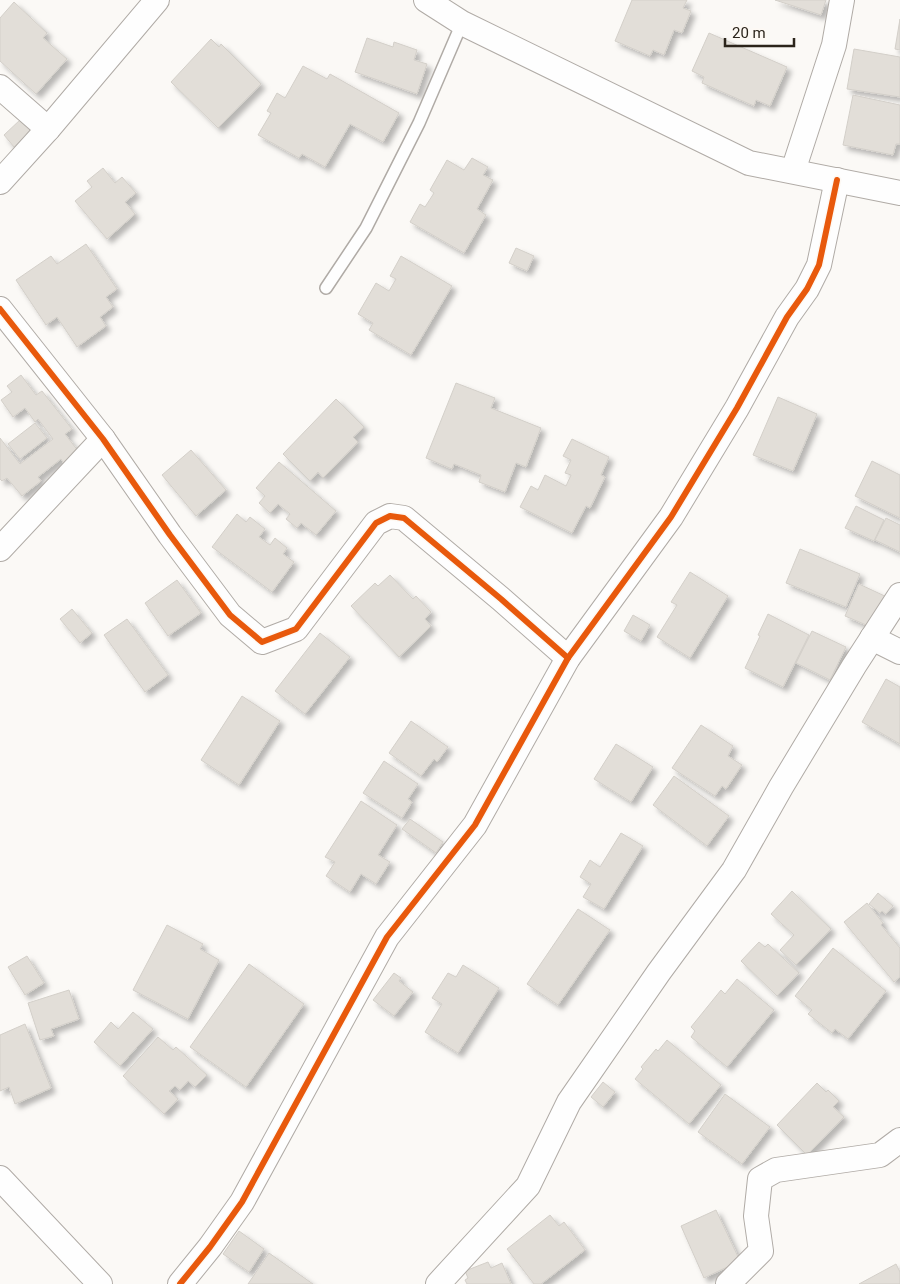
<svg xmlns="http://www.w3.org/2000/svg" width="900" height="1284" viewBox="0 0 900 1284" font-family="Roboto,sans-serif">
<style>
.building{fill:#e2ded8;stroke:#d3cfc9;filter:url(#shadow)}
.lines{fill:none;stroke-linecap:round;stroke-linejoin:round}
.lane-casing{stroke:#b0aba6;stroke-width:14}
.street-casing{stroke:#b0aba6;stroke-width:26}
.lane{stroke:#fefefe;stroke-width:11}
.street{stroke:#fefefe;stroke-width:24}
.cycleway-casing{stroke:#fdf9f4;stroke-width:9}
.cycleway{stroke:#e8590c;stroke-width:6}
</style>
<defs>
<filter id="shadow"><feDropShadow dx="4.5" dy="4.5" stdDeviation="2.5" flood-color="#0004"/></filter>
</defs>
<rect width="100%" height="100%" fill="#fbf9f6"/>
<g class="building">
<polygon points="632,0 687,0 683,8 691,11 682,33 674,30 664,55 653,50 650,56 615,41"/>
<polygon points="775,0 826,0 821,15"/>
<polygon points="14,2 47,33 43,38 67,59 36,94 0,61 0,18"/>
<polygon points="900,19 900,50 895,49"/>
<polygon points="709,33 787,67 770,106 756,100 754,106 702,83 704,77 692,71"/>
<polygon points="367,38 393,47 394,42 417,50 414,60 427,64 417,94 355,72"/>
<polygon points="211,39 219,47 221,44 261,84 218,128 171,82"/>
<polygon points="854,49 900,57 900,97 847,89"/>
<polygon points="303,66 327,79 330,74 399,113 383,142 350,124 325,167 302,154 299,158 258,135 271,113 267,111 277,93 285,98"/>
<polygon points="853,95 900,105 900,144 896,144 893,155 843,145"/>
<polygon points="21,119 31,131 14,147 4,135"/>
<polygon points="472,158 488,167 483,175 493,180 477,209 486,215 464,253 410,222 420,204 425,207 434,193 430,190 447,160 464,170"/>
<polygon points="103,168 115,183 122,177 136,193 125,202 135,214 107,239 75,201 92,187 87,181"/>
<polygon points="86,244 117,289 106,297 113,307 100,317 106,326 77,347 57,317 46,325 16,280 51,256 57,264"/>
<polygon points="516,248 534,256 527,271 509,263"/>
<polygon points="401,256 452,286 411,355 369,330 373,323 358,314 376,283 389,291 396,279 390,276"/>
<polygon points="21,375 36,395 42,391 72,429 65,434 79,452 64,464 61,459 38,477 41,481 22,496 7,478 2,481 0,479 0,438 20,464 53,439 38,419 35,422 25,408 13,417 1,400 12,392 7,386"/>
<polygon points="456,383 495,398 491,408 541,428 526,467 516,463 505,492 479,482 481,475 454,464 452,469 426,458"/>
<polygon points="778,397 817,414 793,471 753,455"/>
<polygon points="336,399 364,427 353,437 358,442 323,478 318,472 310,481 283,454"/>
<polygon points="35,423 47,438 20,459 8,444"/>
<polygon points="572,439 609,457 601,475 605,477 590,508 586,506 572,533 520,507 531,486 538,490 545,475 566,486 571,475 565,473 571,460 563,456"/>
<polygon points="191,450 226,490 196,516 162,475"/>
<polygon points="872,461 900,475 900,518 855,496"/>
<polygon points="279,462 336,511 316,535 301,523 297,528 286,519 290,514 278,504 270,513 259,503 265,496 256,488"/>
<polygon points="856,506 884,520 874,541 845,528"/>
<polygon points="237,514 246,522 250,517 265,529 259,537 270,545 275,538 287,548 283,554 294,562 272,592 212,547"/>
<polygon points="886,518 900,525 900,552 875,540"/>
<polygon points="800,549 860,574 846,607 786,583"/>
<polygon points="690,572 728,596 690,658 657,637 677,605 671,602"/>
<polygon points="390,575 413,599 416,596 431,612 425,619 431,626 399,657 351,606 375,583 378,586"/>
<polygon points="177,580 201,613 168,636 145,603"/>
<polygon points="859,584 889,598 871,627 845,616"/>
<polygon points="72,609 92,633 80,643 60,619"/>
<polygon points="768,614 809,635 783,687 745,668 760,636 758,635"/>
<polygon points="633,615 650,625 641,641 624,631"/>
<polygon points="127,619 168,675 145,692 104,635"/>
<polygon points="812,631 846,647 830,680 796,663"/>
<polygon points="320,633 350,657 305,714 275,691"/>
<polygon points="886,679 900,687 900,744 862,722"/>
<polygon points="242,696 280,721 239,785 201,760"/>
<polygon points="411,721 448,747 437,762 434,759 421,776 389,753"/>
<polygon points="701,725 733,746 728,756 742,765 726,789 722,786 715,796 672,768"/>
<polygon points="616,744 653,767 631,802 594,779"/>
<polygon points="384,761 418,784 408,799 412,802 402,818 363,793"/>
<polygon points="674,776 729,816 707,846 653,805"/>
<polygon points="361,801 397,825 378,855 390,862 376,884 361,874 350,892 326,876 335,862 325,857"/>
<polygon points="410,819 443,842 436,853 402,829"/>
<polygon points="621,833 643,846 604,909 583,897 591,884 580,877 590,860 600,867"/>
<polygon points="792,891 831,929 796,965 780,950 794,935 771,914"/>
<polygon points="878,893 893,906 886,914 882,911 880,913 869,904"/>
<polygon points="867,903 883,923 881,925 900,948 900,977 894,982 844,922"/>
<polygon points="578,909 610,930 558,1005 527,984"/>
<polygon points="167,925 203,944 200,949 219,960 188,1019 133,990"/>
<polygon points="759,942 765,947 768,944 799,973 777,996 741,961"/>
<polygon points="833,948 886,991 848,1039 835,1029 832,1033 808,1014 812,1010 795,996"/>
<polygon points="27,956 44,983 25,995 8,967"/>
<polygon points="249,964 304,1004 246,1087 190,1047"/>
<polygon points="463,965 499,988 458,1053 425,1032 442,1004 432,998 448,973 456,977"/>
<polygon points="394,973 401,978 399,981 413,992 394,1016 373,1000"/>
<polygon points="737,979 774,1010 727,1067 691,1037 695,1031 691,1027 721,990 725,994"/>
<polygon points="69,990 79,1019 51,1029 54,1036 40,1040 28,1003"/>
<polygon points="133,1012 153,1029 120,1066 94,1042 111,1022 118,1029"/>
<polygon points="25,1024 51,1088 15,1104 9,1087 0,1091 0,1035"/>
<polygon points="158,1037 173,1050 176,1047 207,1075 195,1087 188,1081 180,1090 175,1086 169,1091 178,1099 164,1114 123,1076"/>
<polygon points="667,1040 721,1085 689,1124 635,1079 643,1069 641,1067 656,1049 658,1051"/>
<polygon points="603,1082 615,1092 603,1107 591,1097"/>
<polygon points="817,1083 826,1092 828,1090 839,1101 833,1107 844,1117 807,1155 777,1125"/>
<polygon points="725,1094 770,1127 742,1164 698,1132"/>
<polygon points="716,1210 740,1261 704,1278 681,1226"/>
<polygon points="550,1215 559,1226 564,1222 585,1250 541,1284 534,1284 507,1249"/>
<polygon points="239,1231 264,1249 249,1272 223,1254"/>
<polygon points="269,1253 313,1284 248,1284"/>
<polygon points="488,1262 491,1268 502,1263 511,1284 467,1284 465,1280 468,1278 465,1271"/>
<polygon points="896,1264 900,1272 900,1284 859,1284"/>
</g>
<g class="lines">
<defs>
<polyline id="lane" points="326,288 366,228 419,123 462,23"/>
<g id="street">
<polyline points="426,0 462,23 749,163 900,193"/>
<polyline points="0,87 48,129"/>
<polyline points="793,171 834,45 842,0"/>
<polyline points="0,182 48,129 157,0"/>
<polyline points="0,309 103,439 170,535 230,615 262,642 296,629 376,523 390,516 404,518 501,599 568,658"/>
<polyline points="0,549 103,439"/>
<polyline points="872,638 900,652"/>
<polyline points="0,1178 100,1284"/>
<polyline points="180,1284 210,1247 242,1202 387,937 475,825 568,658 671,517 737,408 787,317 807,289 819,265 837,180"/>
<polyline points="438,1284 528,1186 569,1102 659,972 734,870 781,787 854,666 900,595"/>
<polyline points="728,1284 761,1251 756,1216 760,1179 776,1170 880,1155 900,1140"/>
</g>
</defs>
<use href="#lane" class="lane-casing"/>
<use href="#street" class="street-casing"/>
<use href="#lane" class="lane"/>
<use href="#street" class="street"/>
<defs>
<g id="cycleway">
<polyline points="0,309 103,439 170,535 230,615 262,642 296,629 376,523 390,516 404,518 501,599 568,658"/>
<polyline points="180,1284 210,1247 242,1202 387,937 475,825 568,658 671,517 737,408 787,317 807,289 819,265 837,180"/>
</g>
</defs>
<use href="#cycleway" class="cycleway-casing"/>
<use href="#cycleway" class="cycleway"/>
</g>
<path d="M725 38v8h69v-8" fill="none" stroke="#2b241b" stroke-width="2.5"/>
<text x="732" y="38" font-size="15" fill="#2b241b" stroke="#fdf9f4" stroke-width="4" paint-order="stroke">20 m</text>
</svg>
